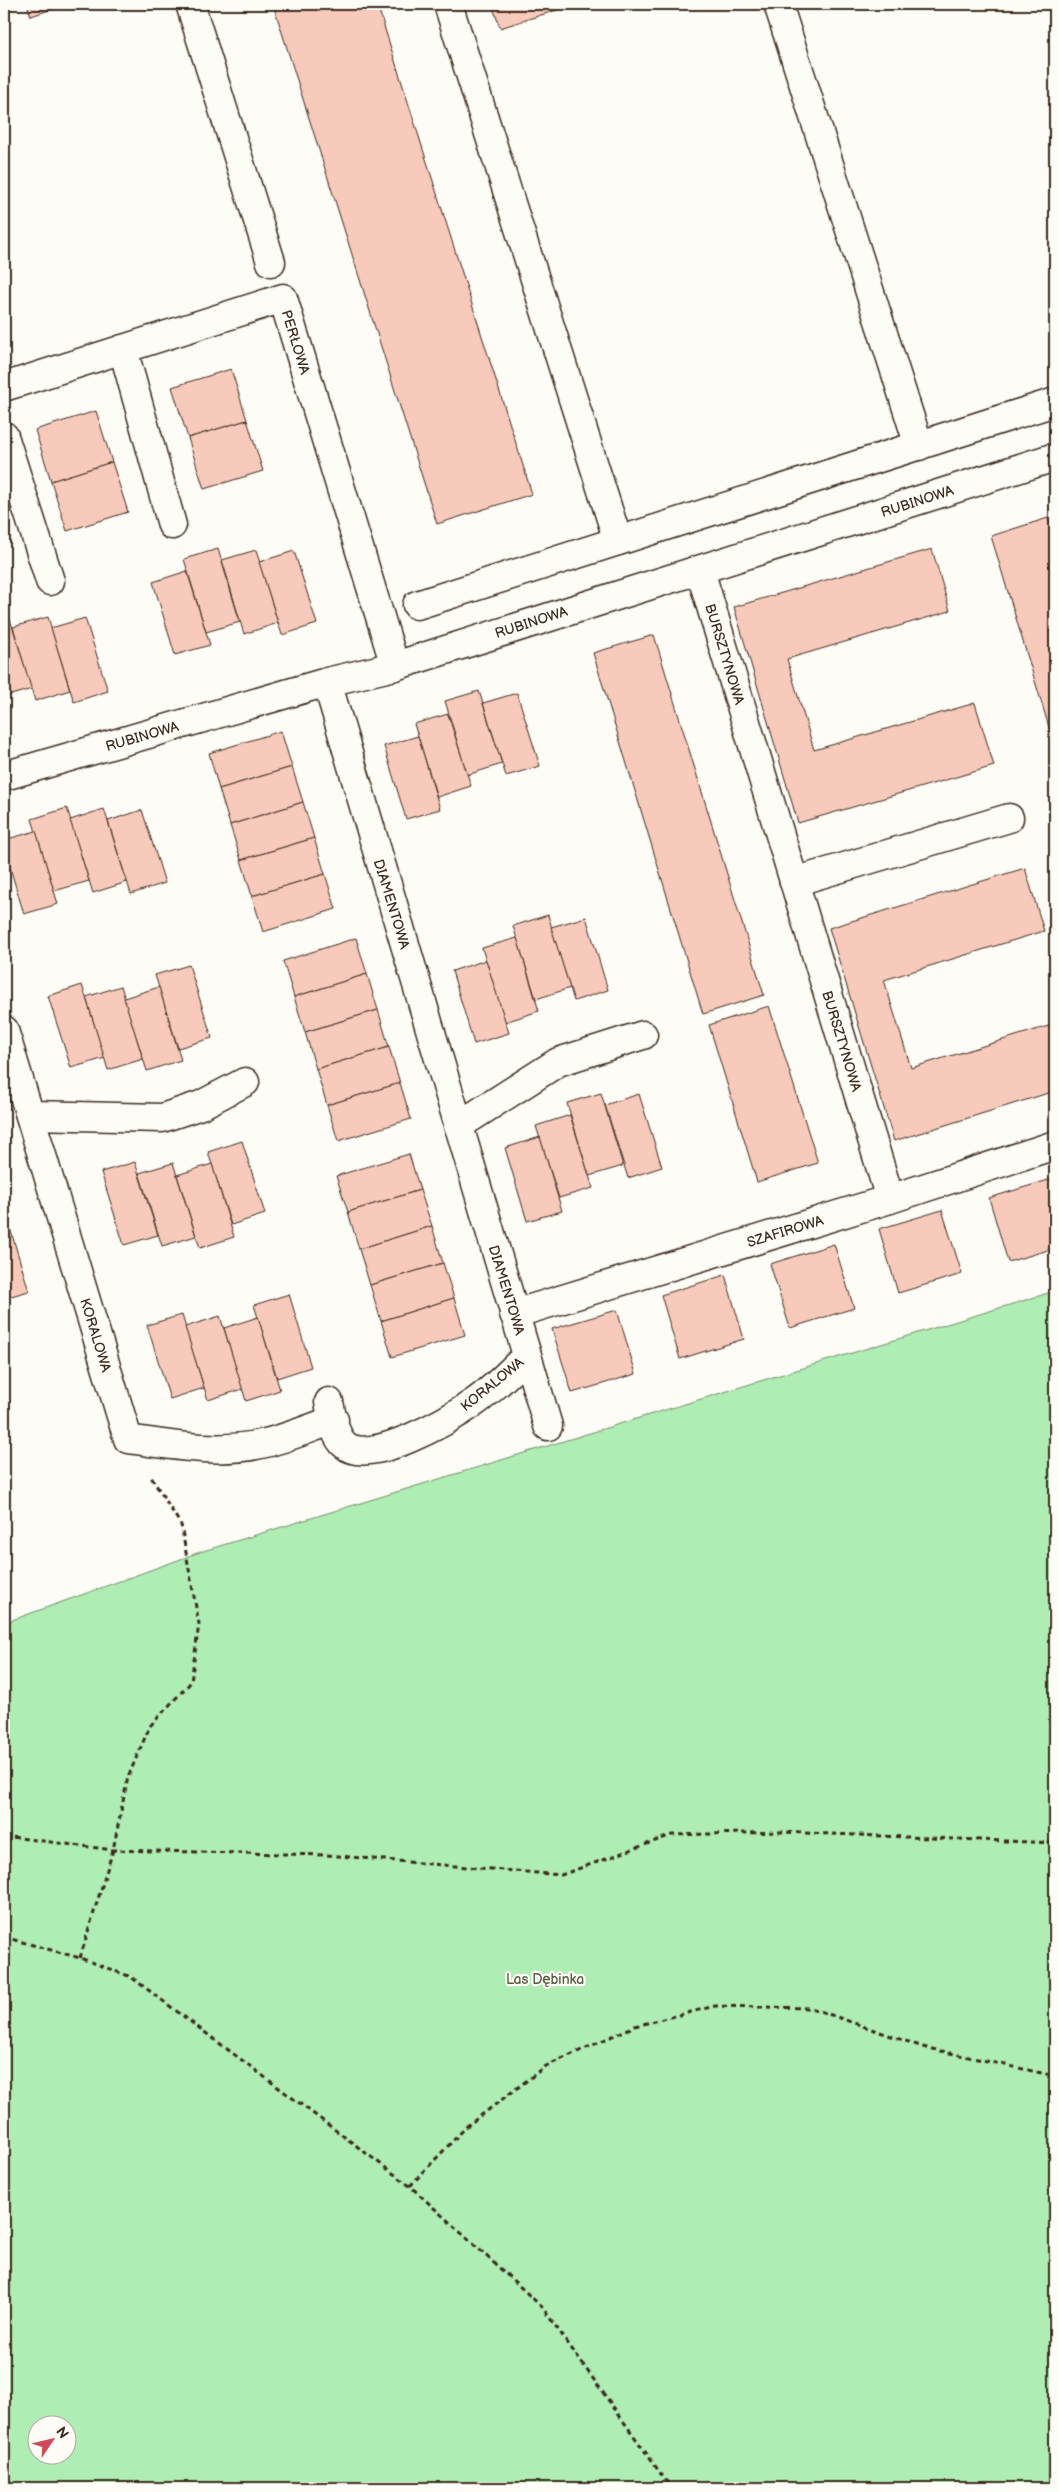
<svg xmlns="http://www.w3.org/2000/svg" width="1059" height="2492" viewBox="0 0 1059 2492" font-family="'Balsamiq Sans',sans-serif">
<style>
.green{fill:#aeedb4;stroke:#748c69;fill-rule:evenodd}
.building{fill:#f8cabb;stroke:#3b2a1e}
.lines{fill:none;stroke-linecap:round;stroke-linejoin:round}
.minor-casing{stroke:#3b2a1e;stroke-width:31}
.path{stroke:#3b2a1e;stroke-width:3;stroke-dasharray:5 4;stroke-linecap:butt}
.minor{stroke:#fdfcf7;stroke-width:28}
.labels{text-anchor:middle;stroke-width:4.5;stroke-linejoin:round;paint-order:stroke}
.street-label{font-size:14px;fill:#3b2a1e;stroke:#fdfcf7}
.park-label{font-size:14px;fill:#585b44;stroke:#fdfcf7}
</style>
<rect width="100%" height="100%" fill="#fdfcf7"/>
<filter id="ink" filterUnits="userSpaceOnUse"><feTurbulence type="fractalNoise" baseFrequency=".02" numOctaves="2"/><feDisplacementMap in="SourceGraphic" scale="10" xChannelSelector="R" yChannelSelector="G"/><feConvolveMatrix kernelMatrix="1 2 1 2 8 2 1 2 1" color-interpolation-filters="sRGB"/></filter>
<g filter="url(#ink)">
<path class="green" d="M1055,1291V2488H4V1623L200,1552ZM38,2424H68V2454H38Z"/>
<g class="building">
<polygon points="27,4 68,4 31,16"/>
<polygon points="286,4 377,4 532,494 437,524 274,7"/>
<polygon points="492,4 576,4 500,28"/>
<polygon points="231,369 247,420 188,438 172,387"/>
<polygon points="96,411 112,462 51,481 35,430"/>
<polygon points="247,420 263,471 204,489 188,438"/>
<polygon points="112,462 128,512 67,531 51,481"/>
<polygon points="1048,518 1055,540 1055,747 991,536"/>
<polygon points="218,549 240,622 206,632 184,559"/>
<polygon points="932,549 950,611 787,659 814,750 975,703 994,766 798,823 734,607"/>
<polygon points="256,550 278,623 244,634 222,560"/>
<polygon points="294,551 317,624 282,635 259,562"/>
<polygon points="187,571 210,645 175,655 153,582"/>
<polygon points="9,616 32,689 4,697 4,617"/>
<polygon points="48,617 70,690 35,701 13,627"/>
<polygon points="85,618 108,691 74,702 51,628"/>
<polygon points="654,635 764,995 703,1014 593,653"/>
<polygon points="479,691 502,764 467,775 445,701"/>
<polygon points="517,693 540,766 506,776 483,703"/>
<polygon points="448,714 471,786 437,797 414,724"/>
<polygon points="281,731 292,767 219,789 209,753"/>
<polygon points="418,736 440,809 406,819 384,746"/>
<polygon points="292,767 303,802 230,825 219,789"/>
<polygon points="303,802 314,838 241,860 230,825"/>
<polygon points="67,808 89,881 54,891 32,819"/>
<polygon points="104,809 127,882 93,893 70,820"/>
<polygon points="142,810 165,883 131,894 108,821"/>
<polygon points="36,831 58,904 24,914 4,848 4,840"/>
<polygon points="314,838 325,874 252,896 241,860"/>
<polygon points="1025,868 1044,931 884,980 911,1068 1055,1024 1055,1091 894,1141 829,928"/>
<polygon points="325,874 336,909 263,932 252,896"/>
<polygon points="548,915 570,988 536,999 513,926"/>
<polygon points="586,917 608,990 574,1001 551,927"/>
<polygon points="356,938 367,974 294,997 283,961"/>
<polygon points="517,938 539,1011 505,1022 482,948"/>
<polygon points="486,960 509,1033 474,1044 452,971"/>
<polygon points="189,965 212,1038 178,1048 155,975"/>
<polygon points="367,974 378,1010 305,1032 294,997"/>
<polygon points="82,985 105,1058 71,1068 48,996"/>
<polygon points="121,986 143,1059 108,1070 86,997"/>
<polygon points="159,987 181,1060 147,1071 124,998"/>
<polygon points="769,1006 818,1163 757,1182 709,1025"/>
<polygon points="378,1010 389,1047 316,1069 305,1032"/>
<polygon points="389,1047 400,1083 327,1105 316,1069"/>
<polygon points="400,1083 411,1119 338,1141 327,1105"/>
<polygon points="601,1093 623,1166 589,1176 567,1103"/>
<polygon points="639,1094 662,1167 628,1178 605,1105"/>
<polygon points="570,1115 593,1188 559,1198 536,1126"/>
<polygon points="540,1137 562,1211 527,1221 505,1148"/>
<polygon points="242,1141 265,1214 231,1225 208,1152"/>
<polygon points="409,1154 420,1190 348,1212 336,1176"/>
<polygon points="135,1162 158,1235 124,1245 101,1172"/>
<polygon points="173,1163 196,1236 162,1246 139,1173"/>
<polygon points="212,1164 234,1237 200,1248 177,1175"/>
<polygon points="1052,1179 1055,1189 1055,1248 1008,1262 989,1198"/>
<polygon points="420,1190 432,1226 359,1249 348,1212"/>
<polygon points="4,1208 29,1291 4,1298"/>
<polygon points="942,1210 962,1274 898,1293 879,1229"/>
<polygon points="432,1226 443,1263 370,1285 359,1249"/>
<polygon points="834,1244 854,1308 790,1328 770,1264"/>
<polygon points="443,1263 454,1298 381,1321 370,1285"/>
<polygon points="725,1275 744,1339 680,1359 661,1295"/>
<polygon points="289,1294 311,1367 277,1378 254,1305"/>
<polygon points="454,1298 465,1335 392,1357 381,1321"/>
<polygon points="617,1310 636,1374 572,1393 552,1329"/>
<polygon points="182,1315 204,1388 170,1399 147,1325"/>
<polygon points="220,1316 243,1389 208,1400 185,1327"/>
<polygon points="258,1317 280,1390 246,1401 224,1328"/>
</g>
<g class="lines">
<defs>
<g id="minor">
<polyline points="190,4 271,262"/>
<polyline points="448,4 618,541"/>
<polyline points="778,4 919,446"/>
<polyline points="123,349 172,525"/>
<polyline points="4,387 283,298 395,666"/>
<polyline points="4,436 50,581"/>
<polyline points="700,570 890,1199"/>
<polyline points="417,605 1055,402"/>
<polyline points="327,682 548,1426"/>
<polyline points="4,776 327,682 395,666 1055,457"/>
<polyline points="794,882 1009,818"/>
<path d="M4,1030L128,1439C171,1445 217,1454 261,1444C285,1439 310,1428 334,1420"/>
<polyline points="30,1115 162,1118 201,1105 245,1082"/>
<polyline points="458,1126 558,1062 643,1035"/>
<polyline points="514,1314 890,1199 1055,1145"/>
<path d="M329,1402C332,1416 334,1436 345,1445C370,1467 452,1418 475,1402C494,1389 510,1371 527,1356"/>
</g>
</defs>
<use href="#minor" class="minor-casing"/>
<g class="path">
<polyline points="4,1836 113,1850 326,1855 561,1875 672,1835 782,1832 1055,1843"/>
<polyline points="4,1937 80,1958 131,1977 410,2186 542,2307 671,2488"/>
<polyline points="80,1958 113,1850 128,1777 150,1726 191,1682 199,1624 181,1525 151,1477"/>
<polyline points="410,2186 467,2126 546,2066 635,2026 715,2006 811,2008 923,2047 1055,2076"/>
</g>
<use href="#minor" class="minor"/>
</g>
</g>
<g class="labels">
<g class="street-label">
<text transform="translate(296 342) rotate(73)" y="5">PERŁOWA</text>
<text transform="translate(917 501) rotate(-18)" y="5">RUBINOWA</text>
<text transform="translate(531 622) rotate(-18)" y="5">RUBINOWA</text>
<text transform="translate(725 654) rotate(73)" y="5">BURSZTYNOWA</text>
<text transform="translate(142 736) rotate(-16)" y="5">RUBINOWA</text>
<text transform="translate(392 904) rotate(73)" y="5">DIAMENTOWA</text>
<text transform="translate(842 1041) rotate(73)" y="5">BURSZTYNOWA</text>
<text transform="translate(785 1231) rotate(-17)" y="5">SZAFIROWA</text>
<text transform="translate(507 1290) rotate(73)" y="5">DIAMENTOWA</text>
<text transform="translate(96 1335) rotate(73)" y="5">KORALOWA</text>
<text transform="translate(492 1384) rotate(-39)" y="5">KORALOWA</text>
</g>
<g class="park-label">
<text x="545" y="1984">Las Dębinka</text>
</g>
</g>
<rect width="1059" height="2492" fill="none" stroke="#fdfcf7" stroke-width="20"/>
<rect x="10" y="10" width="1039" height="2472" fill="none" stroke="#3b2a1e" stroke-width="2" filter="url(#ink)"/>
<g transform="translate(52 2440) rotate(55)"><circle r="24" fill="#fdfcf7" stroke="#afa8a0"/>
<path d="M0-4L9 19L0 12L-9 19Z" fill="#d1495b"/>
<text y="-8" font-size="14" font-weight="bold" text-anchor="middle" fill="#3b2a1e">N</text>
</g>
</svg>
